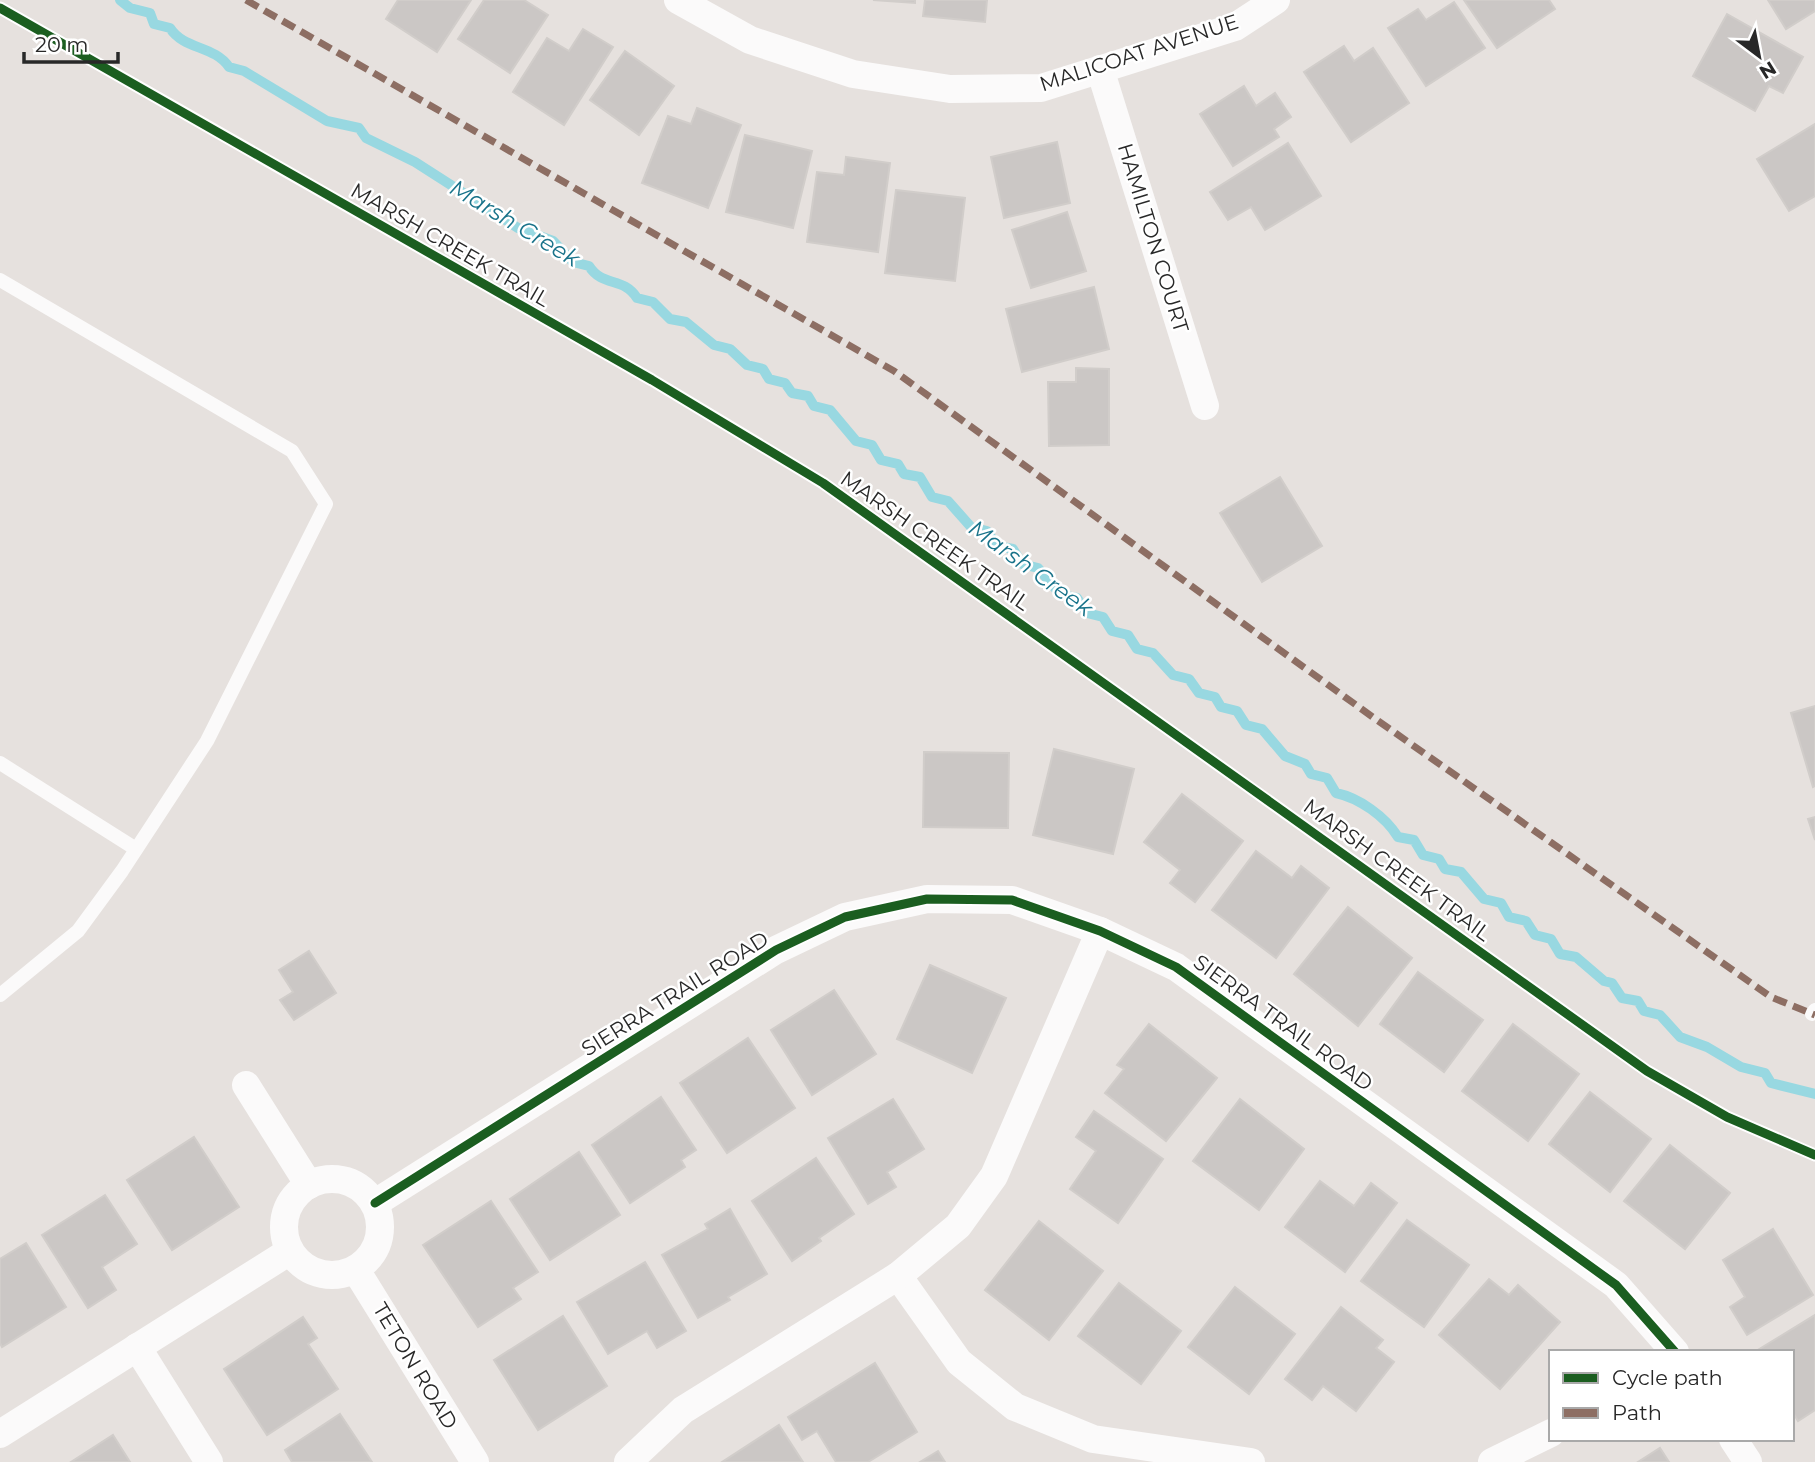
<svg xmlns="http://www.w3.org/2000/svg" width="1815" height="1462" viewBox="0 0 1815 1462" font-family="Montserrat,sans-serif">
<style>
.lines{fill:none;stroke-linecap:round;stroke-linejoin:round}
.stream{stroke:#98d8e1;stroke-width:10}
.building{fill:#cbc7c5;stroke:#d1cdca;stroke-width:2}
.service{stroke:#fbfafa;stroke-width:14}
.minor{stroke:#fbfafa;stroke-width:28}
.quiet{stroke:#8d6e63;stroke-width:7;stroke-dasharray:14 7;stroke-linecap:butt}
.cycleway-casing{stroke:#fff;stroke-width:13}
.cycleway{stroke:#1b5e20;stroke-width:9}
.labels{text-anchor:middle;stroke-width:5;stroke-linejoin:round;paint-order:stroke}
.street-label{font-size:21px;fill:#282828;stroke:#fff}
.water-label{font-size:23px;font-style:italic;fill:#19738a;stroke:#fff}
</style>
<rect width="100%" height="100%" fill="#e6e1de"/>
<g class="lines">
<path class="stream" d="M120,0L130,8L150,13L154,24L170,28C184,50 214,45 229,67L244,71L327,121L359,128L366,138L415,162L518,228L553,241L573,262L589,266C603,288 623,276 637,298L653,302L670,319L686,322L714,345L730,349L747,365L763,369L769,379L785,383L792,393L808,396L814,406L830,410L856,441L872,445L881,460L898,464L904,474L920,477L932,497L948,501L971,527L987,531L997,546L1013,549L1022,564L1038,568L1061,595L1077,598L1087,613L1103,617L1112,631L1128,635L1137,649L1153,653L1173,675L1189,679L1199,693L1215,697L1221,707L1237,711L1246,725L1262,729L1285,756L1305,764L1311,774L1327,778L1336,793C1359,798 1385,816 1398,837L1414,840L1423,855L1439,859L1445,869L1461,872L1484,899L1501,903L1509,917L1526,921L1535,935L1551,939L1560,954L1576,957L1604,981L1612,983L1622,998L1638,1001L1644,1011L1660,1015L1680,1037L1707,1047L1741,1067L1765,1073L1771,1083L1815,1094"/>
</g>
<g class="building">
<polygon points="398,0 471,0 437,52 386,19"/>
<polygon points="484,0 524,0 548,15 510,73 458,39"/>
<polygon points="873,0 915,0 915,3"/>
<polygon points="925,0 987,0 985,22 923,16"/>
<polygon points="1464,0 1549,0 1555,9 1497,48"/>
<polygon points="1768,0 1815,0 1815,11 1786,29"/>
<polygon points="1454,2 1485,48 1426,86 1388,28 1418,9 1426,20"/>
<polygon points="1727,14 1803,57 1783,93 1769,86 1755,111 1693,76"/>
<polygon points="583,29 613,47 564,125 513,92 547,38 569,51"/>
<polygon points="1344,46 1354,61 1373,48 1409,103 1351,142 1304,72"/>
<polygon points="625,51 674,86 639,135 590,100"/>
<polygon points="1244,86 1256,106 1275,93 1291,117 1274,129 1279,137 1233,166 1200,114"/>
<polygon points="697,108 741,125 708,208 642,183 668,116 691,124"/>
<polygon points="1815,124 1815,196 1789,211 1757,159"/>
<polygon points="745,135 812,151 793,228 726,212"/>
<polygon points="1057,142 1070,203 1004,218 991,157"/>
<polygon points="1288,143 1321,196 1265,230 1251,207 1228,220 1210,192"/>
<polygon points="846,157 890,163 878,252 807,242 817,172 844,175"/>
<polygon points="896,190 965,198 955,281 885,273"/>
<polygon points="1067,212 1086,271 1031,288 1012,230"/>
<polygon points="1094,287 1109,349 1022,372 1006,309"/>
<polygon points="1076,368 1109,369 1109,445 1049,446 1048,382 1076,382"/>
<polygon points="1280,477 1322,546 1262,582 1220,513"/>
<polygon points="1815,706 1815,786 1813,787 1791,713"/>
<polygon points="1054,749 1134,769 1113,854 1033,835"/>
<polygon points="924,752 1009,753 1008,828 923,827"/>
<polygon points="1182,794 1243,841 1195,902 1170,883 1180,870 1144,842"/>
<polygon points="1815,817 1815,840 1808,819"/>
<polygon points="1256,851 1292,878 1301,866 1329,888 1276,958 1212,910"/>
<polygon points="1348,907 1412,958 1358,1026 1294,974"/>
<polygon points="309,951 336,993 294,1020 280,1000 293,992 279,970"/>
<polygon points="930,965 1006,998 972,1073 897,1039"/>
<polygon points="1418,972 1483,1020 1444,1072 1380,1024"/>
<polygon points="834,990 876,1054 812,1095 771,1030"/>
<polygon points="1149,1024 1217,1078 1166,1141 1105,1093 1124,1069 1117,1065"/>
<polygon points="1513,1024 1579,1074 1528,1141 1462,1091"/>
<polygon points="748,1038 795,1108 727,1153 680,1083"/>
<polygon points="1590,1092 1651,1139 1610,1192 1549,1144"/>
<polygon points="661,1097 696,1150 681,1160 685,1167 630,1203 592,1145"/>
<polygon points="893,1099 924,1149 887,1172 896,1187 868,1204 828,1138"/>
<polygon points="1240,1099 1304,1149 1259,1210 1193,1161"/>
<polygon points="1094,1111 1163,1159 1118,1223 1070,1189 1096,1151 1076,1137"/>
<polygon points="194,1137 239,1207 172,1250 127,1180"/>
<polygon points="1670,1145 1730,1193 1685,1249 1624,1201"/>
<polygon points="579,1152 620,1215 550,1260 510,1199"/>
<polygon points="816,1158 854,1214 819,1238 821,1241 792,1261 752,1201"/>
<polygon points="1320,1181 1354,1206 1371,1183 1397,1203 1345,1272 1285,1227"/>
<polygon points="105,1195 137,1244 102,1267 116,1290 88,1308 42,1235"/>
<polygon points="491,1201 538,1272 513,1288 521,1299 478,1327 423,1245"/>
<polygon points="730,1209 767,1274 728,1297 730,1300 698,1318 662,1255 708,1229 705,1224"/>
<polygon points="1407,1220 1469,1265 1424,1327 1361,1281"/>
<polygon points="1039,1221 1103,1271 1049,1340 985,1290"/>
<polygon points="1773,1229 1813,1295 1747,1335 1730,1307 1745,1297 1723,1260"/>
<polygon points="26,1243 66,1307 2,1347 0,1343 0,1259"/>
<polygon points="645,1262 686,1331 657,1348 647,1331 608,1354 577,1302"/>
<polygon points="1489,1279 1509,1295 1518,1285 1560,1322 1500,1389 1439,1335"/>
<polygon points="1119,1283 1181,1331 1141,1384 1078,1336"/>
<polygon points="1235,1287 1295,1334 1249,1394 1188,1347"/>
<polygon points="1341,1307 1383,1340 1376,1348 1394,1362 1356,1411 1323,1386 1312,1400 1285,1379"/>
<polygon points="1815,1315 1815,1410 1798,1421 1792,1411 1792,1352 1756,1351"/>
<polygon points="563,1316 607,1386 538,1430 494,1360"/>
<polygon points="303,1317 317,1338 308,1344 338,1389 267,1435 224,1369"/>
<polygon points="875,1363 917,1432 868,1462 836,1462 817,1431 802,1440 788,1417"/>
<polygon points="340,1414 372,1462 292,1462 285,1450"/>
<polygon points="779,1425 803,1462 722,1462"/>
<polygon points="113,1435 130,1462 71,1462"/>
<polygon points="1660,1448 1669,1462 1638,1462"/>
<polygon points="938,1451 945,1462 920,1462"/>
</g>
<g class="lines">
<g class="service">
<polyline points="0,280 292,451 326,504 207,741 122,871 78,931 0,995"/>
<polyline points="0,763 136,849"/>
<polyline points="1812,1014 1815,1010"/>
</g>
<g class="minor">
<polyline points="678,0 750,40 853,74 950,89 1041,88 1235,27 1276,0"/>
<polyline points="1100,69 1205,406"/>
<polyline points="246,1085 309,1185"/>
<circle cx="332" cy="1227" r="48"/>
<polyline points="375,1203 776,950 845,917 927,899 1012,900 1100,931 1176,967 1616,1285 1675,1352"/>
<polyline points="356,1270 475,1462"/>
<polyline points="898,1276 959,1362 1015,1407 1093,1439 1251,1462"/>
<polyline points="137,1347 209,1462"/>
<polyline points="0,1434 290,1251"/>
<polyline points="1733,1439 1748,1462"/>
<polyline points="628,1462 683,1410 898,1276 958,1226 994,1176 1100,931"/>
<polyline points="1492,1462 1551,1433"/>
</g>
<polyline class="quiet" points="246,0 894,371 1374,718 1771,997 1815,1015"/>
<defs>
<g id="cycleway">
<polyline points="0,8 652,380 823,483 1647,1071 1727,1117 1815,1155"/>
<polyline points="375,1203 776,950 845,917 927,899 1012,900 1100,931 1176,967 1616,1285 1675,1352"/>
</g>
</defs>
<use href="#cycleway" class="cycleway-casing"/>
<use href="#cycleway" class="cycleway"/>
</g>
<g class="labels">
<g class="street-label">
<text transform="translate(1139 53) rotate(-18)" y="7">MALICOAT AVENUE</text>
<text transform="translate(1153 238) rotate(73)" y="7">HAMILTON COURT</text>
<text transform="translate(450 245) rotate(30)" y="7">MARSH CREEK TRAIL</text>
<text transform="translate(935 541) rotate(35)" y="7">MARSH CREEK TRAIL</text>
<text transform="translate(1397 870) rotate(36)" y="7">MARSH CREEK TRAIL</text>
<text transform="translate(675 994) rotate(-32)" y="7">SIERRA TRAIL ROAD</text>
<text transform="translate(1283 1023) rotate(36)" y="7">SIERRA TRAIL ROAD</text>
<text transform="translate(415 1366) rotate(59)" y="7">TETON ROAD</text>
</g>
<g class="water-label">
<text transform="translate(515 223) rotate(31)" y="8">Marsh Creek</text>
<text transform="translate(1031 568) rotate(36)" y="8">Marsh Creek</text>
</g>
</g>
<rect x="1549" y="1350" width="245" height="91" fill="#ffffff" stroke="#a9a9a9" stroke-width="2"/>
<rect x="1563" y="1373" width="35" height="10" fill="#1b5e20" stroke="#a9a9a9" stroke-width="2"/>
<text x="1612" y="1385" font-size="21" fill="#282828">Cycle path</text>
<rect x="1563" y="1408" width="35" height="10" fill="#8d6e63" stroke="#a9a9a9" stroke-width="2"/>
<text x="1612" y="1420" font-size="21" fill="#282828">Path</text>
<g transform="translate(1759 56) rotate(148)" stroke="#ffffff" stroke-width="5" paint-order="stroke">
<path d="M0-5L12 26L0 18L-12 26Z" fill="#282828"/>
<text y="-10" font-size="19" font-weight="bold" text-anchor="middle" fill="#282828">N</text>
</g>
<path d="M24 52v10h94v-10" fill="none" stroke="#282828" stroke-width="3.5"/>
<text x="35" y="52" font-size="21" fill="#282828" stroke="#ffffff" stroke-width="5" paint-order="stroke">20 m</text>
</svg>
